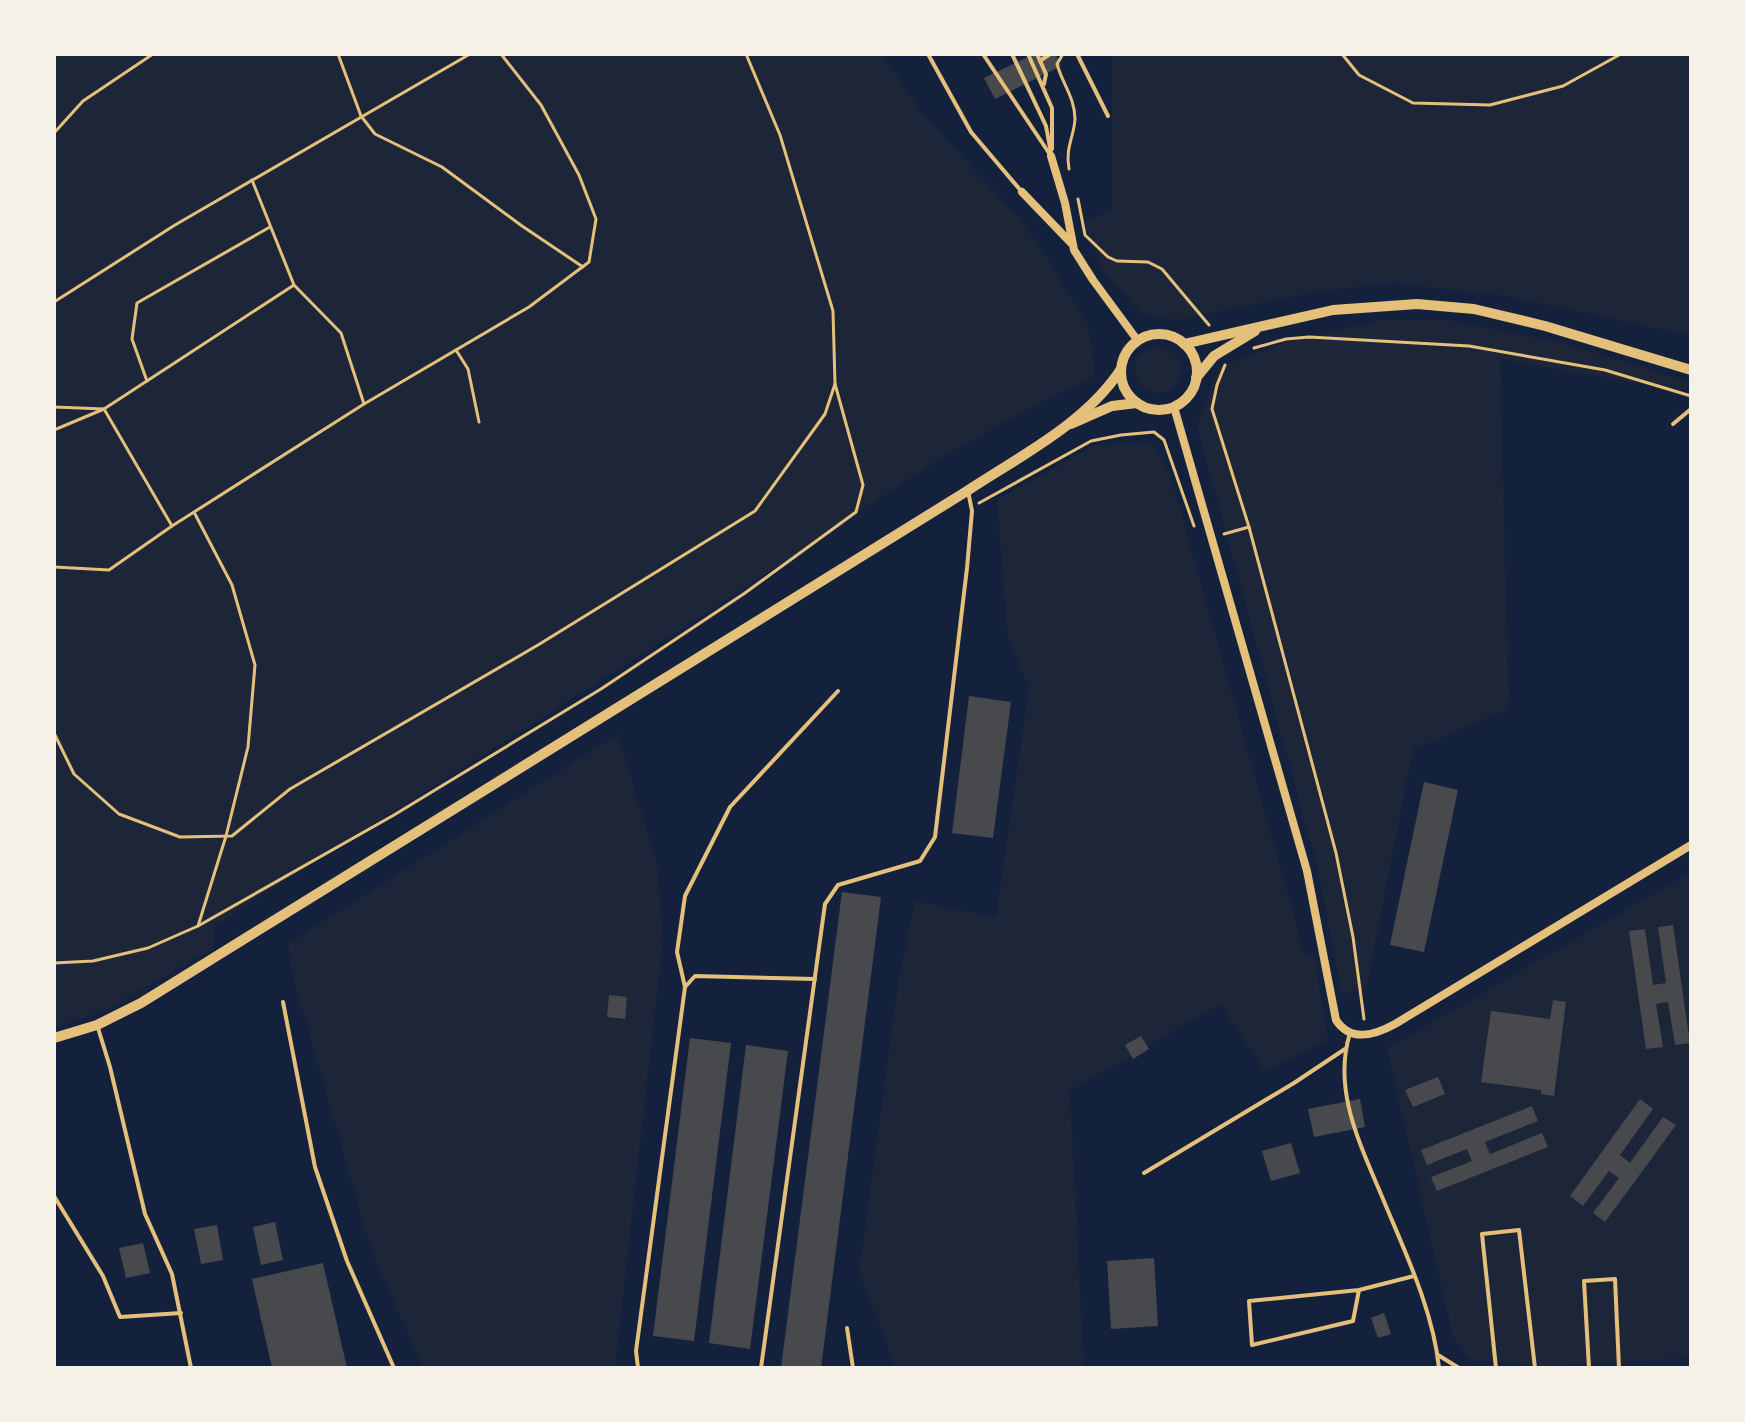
<svg xmlns="http://www.w3.org/2000/svg" width="1745" height="1422" viewBox="0 0 1745 1422" font-family="Ubuntu,sans-serif">
<style>
.green{fill:#1d2539}
.building{fill:#48494c}
.lines{fill:none;stroke-linecap:round;stroke-linejoin:round}
.path{stroke:#e5c07b;stroke-width:3}
.service{stroke:#e5c07b;stroke-width:4}
.minor{stroke:#e5c07b;stroke-width:8}
.tertiary{stroke:#e5c07b;stroke-width:10}
</style>
<rect width="100%" height="100%" fill="#14213d"/>
<g class="green">
<polygon points="54,54 883,54 923,114 1019,218 1040,247 1088,325 1095,374 1084,383 1058,393 940,458 699,618 215,925 213,949 106,1010 54,1028"/>
<polygon points="1112,54 1691,54 1691,336 1508,296 1395,283 1320,291 1177,320 1142,314 1103,270 1084,224 1112,208"/>
<polygon points="1380,320 1448,320 1560,342 1690,382 1684,391 1500,359 1509,709 1413,749 1367,985 1342,995 1318,870 1198,430 1199,417 1218,368 1286,342"/>
<circle cx="1158" cy="370" r="23"/>
<polygon points="1153,444 1170,473 1305,956 1314,954 1328,1040 1265,1072 1220,1004 1070,1091 1084,1368 896,1368 859,1273 899,976 915,901 996,917 1029,687 1008,639 997,500 1094,445"/>
<polygon points="618,734 657,864 663,940 615,1368 423,1368 370,1247 290,967 288,944"/>
<polygon points="1691,872 1691,1358 1549,1366 1471,1360 1453,1337 1387,1049"/>
</g>
<g class="building">
<polygon points="1034,54 1055,54 1061,66 995,99 984,78"/>
<polygon points="969,696 1011,702 993,838 952,833"/>
<polygon points="1424,782 1458,790 1424,952 1390,945"/>
<polygon points="842,892 881,897 821,1368 781,1368"/>
<polygon points="1673,925 1690,1043 1675,1045 1668,1002 1656,1004 1663,1047 1646,1049 1629,931 1645,929 1653,985 1666,983 1658,927"/>
<polygon points="609,995 627,997 625,1019 607,1017"/>
<polygon points="1553,1000 1566,1002 1554,1096 1541,1094 1541,1090 1481,1082 1491,1011 1550,1019"/>
<polygon points="1141,1036 1149,1049 1133,1059 1125,1045"/>
<polygon points="690,1038 731,1043 694,1341 653,1336"/>
<polygon points="746,1045 788,1051 750,1349 709,1343"/>
<polygon points="1438,1077 1445,1094 1413,1107 1405,1090"/>
<polygon points="1360,1099 1365,1127 1314,1137 1308,1109"/>
<polygon points="1640,1099 1653,1109 1620,1155 1630,1163 1663,1117 1676,1125 1605,1222 1593,1213 1619,1178 1609,1171 1583,1206 1570,1196"/>
<polygon points="1532,1106 1538,1121 1485,1142 1490,1154 1542,1133 1548,1147 1437,1191 1431,1177 1472,1161 1467,1149 1427,1165 1421,1150"/>
<polygon points="1291,1143 1300,1173 1271,1181 1262,1151"/>
<polygon points="275,1222 283,1260 261,1265 253,1227"/>
<polygon points="217,1225 223,1260 201,1264 194,1229"/>
<polygon points="143,1243 150,1273 126,1278 119,1248"/>
<polygon points="1154,1258 1158,1326 1111,1329 1107,1261"/>
<polygon points="323,1263 347,1368 272,1368 252,1279"/>
<polygon points="1384,1313 1391,1334 1378,1338 1371,1318"/>
</g>
<g class="lines">
<g class="path">
<polyline points="338,54 361,116 375,134 442,167 522,226 583,267"/>
<path d="M1063,54L1057,64C1062,83 1075,98 1075,119C1074,137 1065,148 1069,169"/>
<polyline points="1342,54 1359,75 1413,103 1490,105 1563,86 1621,54"/>
<polyline points="54,133 83,101 153,54"/>
<polyline points="1078,199 1085,235"/>
<polyline points="1086,236 1108,257 1117,261 1148,262 1162,269 1209,325"/>
<polyline points="295,286 341,333 364,404"/>
<polyline points="54,302 175,225 470,54"/>
<polyline points="1254,348 1286,339 1309,337 1469,346 1605,370 1691,396"/>
<polyline points="456,350 468,369 479,422"/>
<polyline points="1225,365 1217,385 1212,409 1249,527 1336,853 1353,937 1364,1019"/>
<polyline points="147,381 132,339 137,303 270,227"/>
<polyline points="54,407 104,409 172,526"/>
<polyline points="54,430 104,409 294,285 252,180"/>
<polyline points="979,503 1091,441 1121,435 1154,432 1164,440 1194,526"/>
<polyline points="195,514 232,585 255,665 248,747 226,836 198,926"/>
<polyline points="1224,534 1249,527"/>
<polyline points="54,567 109,570 172,526 364,404 529,307 589,262 596,219 579,175 541,105 501,54"/>
<polyline points="54,733 74,774 119,814 180,837 232,836 290,789 538,645 755,511 825,414 835,384"/>
<polyline points="54,963 93,961 148,948 198,926 394,815 601,689 745,593 856,512 863,485 835,384 833,311 780,135 746,54"/>
</g>
<g class="service">
<polyline points="928,54 971,132 1022,192"/>
<polyline points="983,54 1051,156"/>
<polyline points="1012,54 1046,126 1051,153"/>
<polyline points="1028,54 1052,108 1052,149"/>
<polyline points="1037,54 1046,74 1044,84"/>
<polyline points="1077,54 1108,116"/>
<polyline points="1040,61 1050,54"/>
<polyline points="1673,424 1691,409"/>
<polyline points="685,987 677,952 685,896 730,807 838,691"/>
<polyline points="283,1002 315,1167 347,1261 394,1368"/>
<polyline points="98,1028 110,1067 145,1214 172,1274 191,1368"/>
<path d="M1350,1033C1332,1091 1361,1146 1383,1199C1405,1252 1433,1310 1439,1368"/>
<polyline points="1144,1173 1294,1083 1345,1049"/>
<polyline points="54,1196 103,1276 120,1317 181,1313"/>
<polyline points="1359,1290 1353,1321 1252,1345 1249,1301 1359,1290 1414,1276"/>
<polyline points="847,1328 853,1368"/>
<polyline points="1438,1355 1459,1368"/>
<polyline points="638,1368 636,1351 685,987 695,976 815,979"/>
<polyline points="761,1368 825,904 838,885 920,861 935,837 967,568 972,511 968,491"/>
<polyline points="1496,1368 1482,1234 1519,1230 1535,1368"/>
<polyline points="1589,1368 1584,1281 1615,1279 1619,1368"/>
</g>
<g class="minor">
<polyline points="1051,156 1065,203 1074,250 1093,280 1138,341"/>
<polyline points="1022,192 1071,243"/>
<path d="M1174,407L1307,871L1336,1020C1351,1043 1375,1035 1395,1024L1691,845"/>
</g>
<g class="tertiary">
<circle cx="1159" cy="372" r="38"/>
<polyline points="1184,344 1333,310 1417,304 1474,309 1545,326 1691,370"/>
<polyline points="1196,378 1214,356 1255,331"/>
<polyline points="1071,424 1112,406 1137,403"/>
<path d="M54,1038L97,1025L141,1003L967,491C1020,456 1086,423 1121,369"/>
</g>
</g>
<rect width="1745" height="1422" fill="none" stroke="#f6f1e7" stroke-width="112"/>
</svg>
